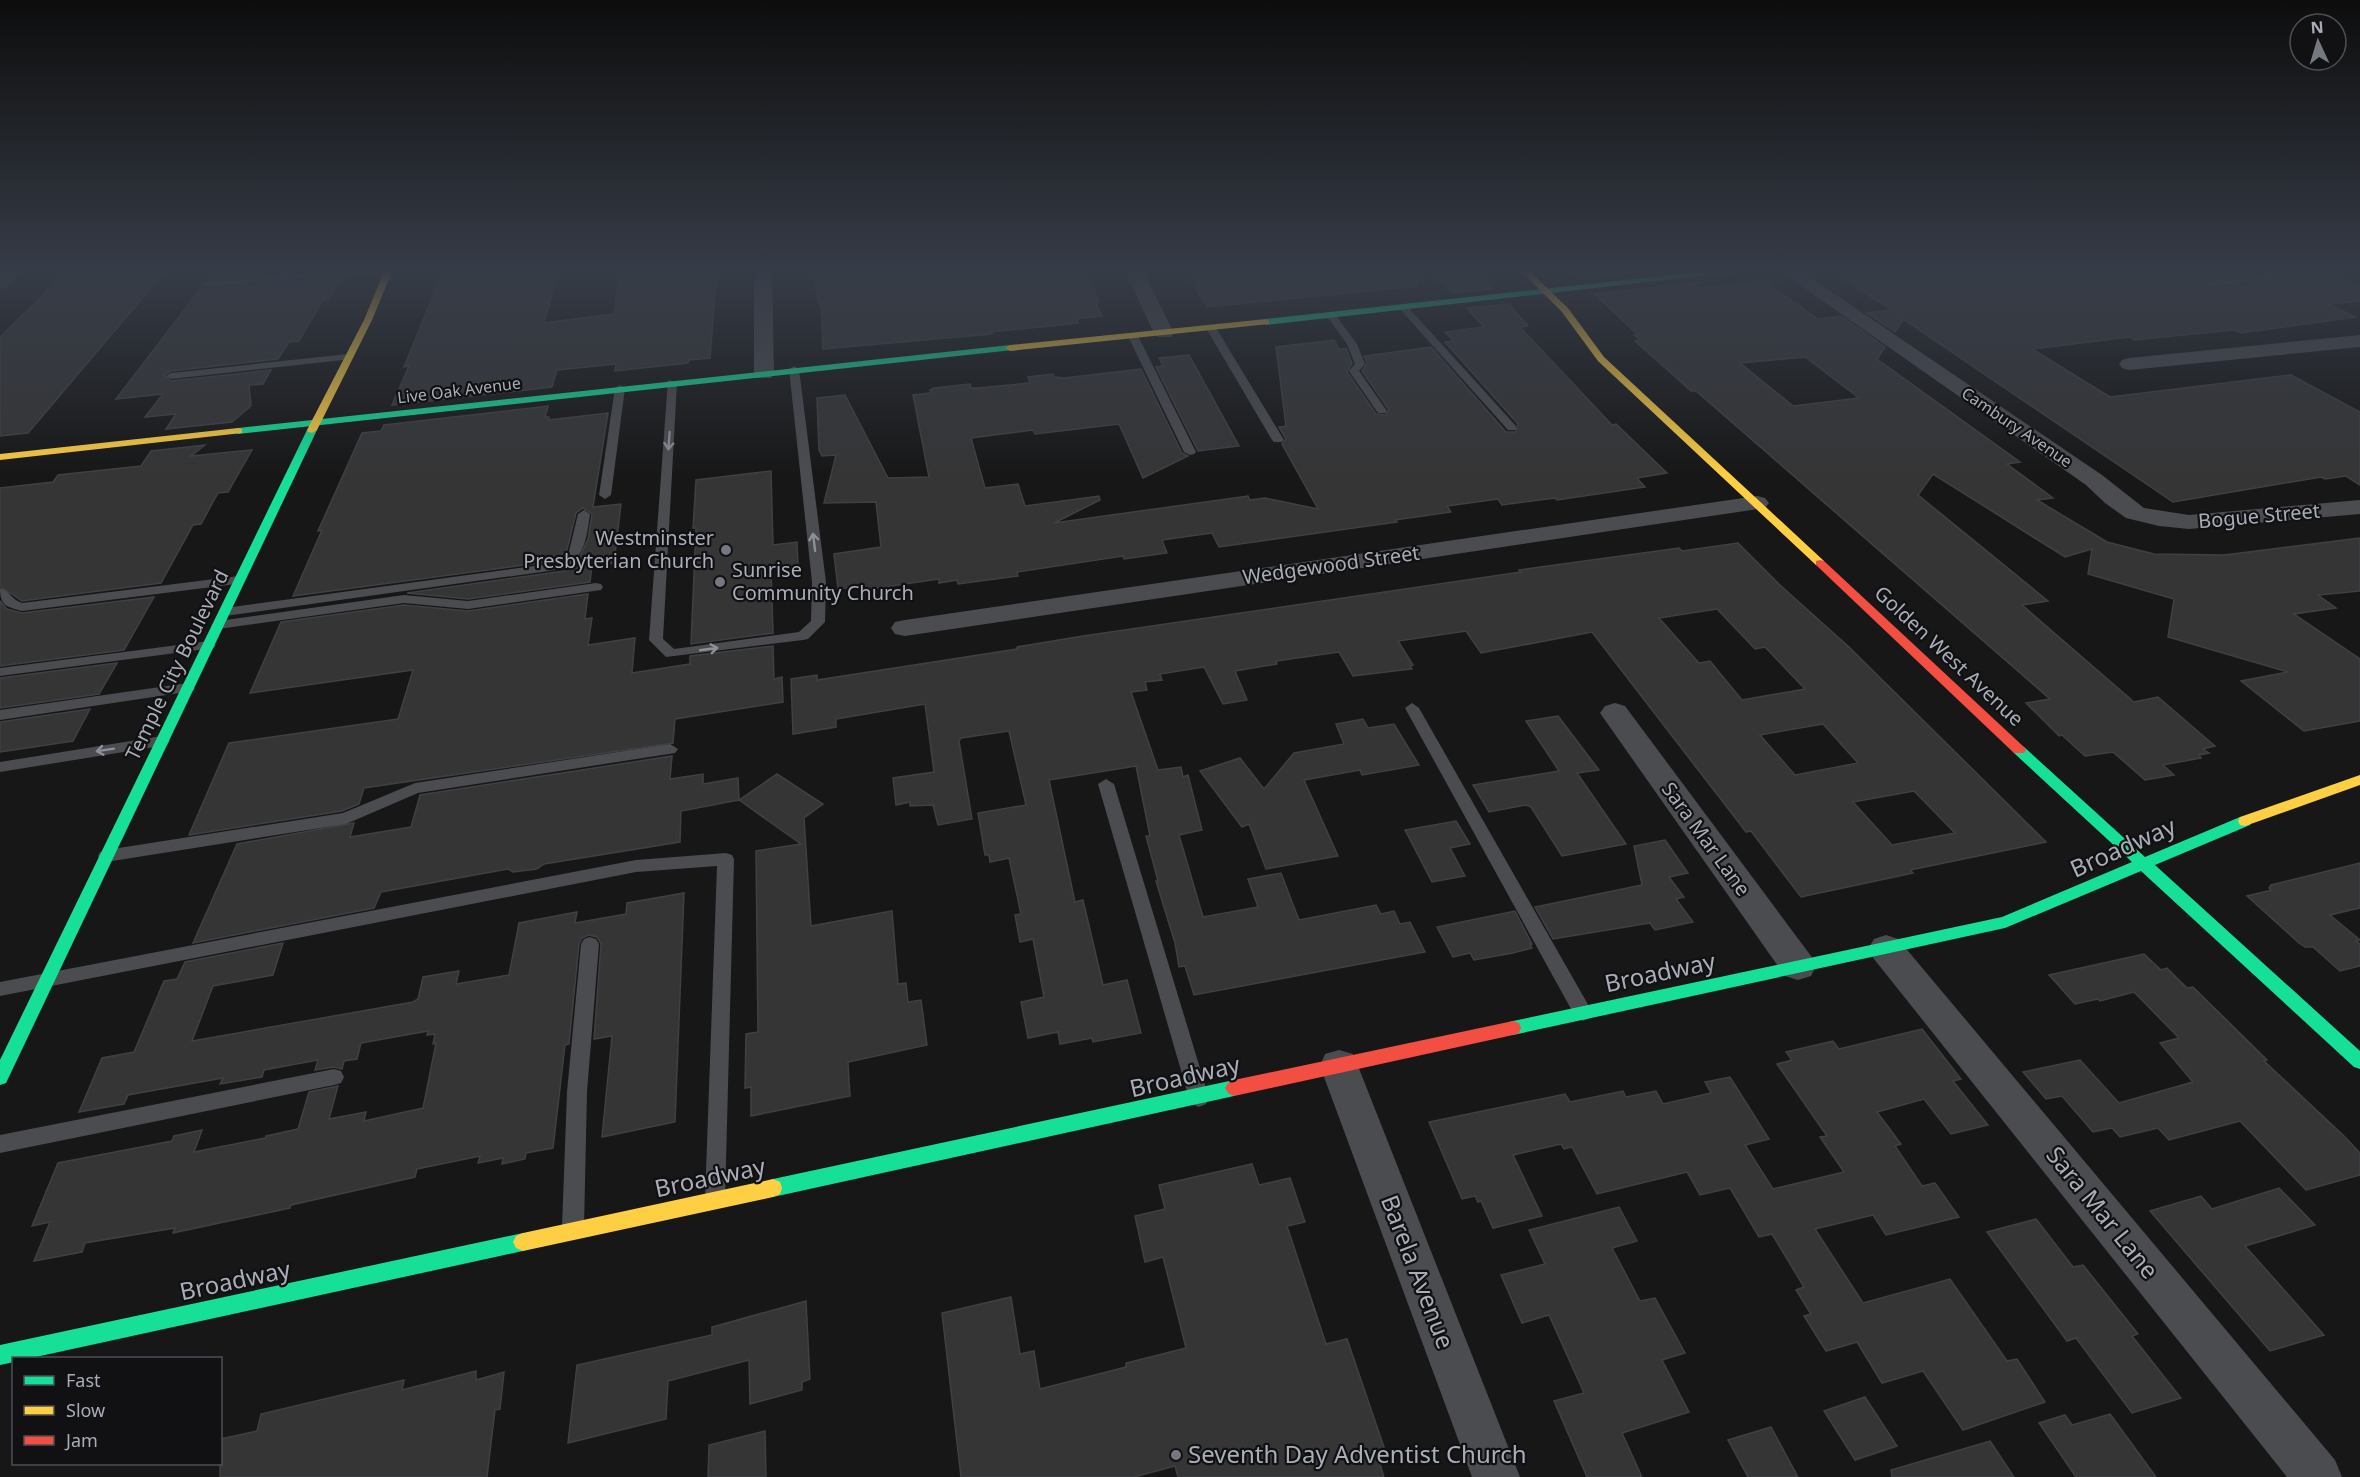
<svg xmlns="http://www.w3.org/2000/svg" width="2360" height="1477" viewBox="0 0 2360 1477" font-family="'Noto Sans',sans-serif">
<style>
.building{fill:#353536;stroke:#3f4043;stroke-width:1.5;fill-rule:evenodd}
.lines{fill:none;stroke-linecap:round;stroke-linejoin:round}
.lane{fill:#4b4c50;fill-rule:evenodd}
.street{fill:#4b4c50;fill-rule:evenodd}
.fast{fill:#16e098;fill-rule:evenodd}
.slow{fill:#ffcf43;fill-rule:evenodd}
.jam{fill:#f24e42;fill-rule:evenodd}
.oneway{stroke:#8c9099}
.poi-dot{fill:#757880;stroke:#111113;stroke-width:2}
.labels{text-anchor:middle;stroke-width:4.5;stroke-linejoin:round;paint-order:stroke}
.far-street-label{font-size:16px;fill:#a8adb8;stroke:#111113}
.street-label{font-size:20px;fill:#a8adb8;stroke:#111113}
.poi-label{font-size:20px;fill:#a8adb8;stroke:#111113;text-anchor:end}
.near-street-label{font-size:24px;fill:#a8adb8;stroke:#111113}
.near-poi-label{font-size:24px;fill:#a8adb8;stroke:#111113;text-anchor:start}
</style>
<rect width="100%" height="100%" fill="#171717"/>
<g class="building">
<polygon points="70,269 167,269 28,433 0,436 0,337"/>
<polygon points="216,269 324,269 208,279"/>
<polygon points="444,269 559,269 544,323 614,314 621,269 717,269 710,358 689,360 688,363 615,371 616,364 557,370 552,387 392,405 409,366 404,367"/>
<polygon points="814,269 1084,269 1099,301 1096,303 1102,316 1081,318 1077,320 1078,323 991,332 992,334 823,349 821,307 818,301"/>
<polygon points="1213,269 1417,269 1418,286 1207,307 1192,282 1197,282 1194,275 1216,273"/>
<polygon points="1456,269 1473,269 1493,289 1452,293 1431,271"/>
<polygon points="1570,269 1672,269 1580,279"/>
<polygon points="1905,269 2296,269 2208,279 2201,285 2208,289 2334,274 2360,286 2360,301 2329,304 2355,317 2241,333 2234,330 2134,340 2130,337 2032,349 2110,397 2291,375 2360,412 2360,485 2346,476 2325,479 2321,477 2173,502 1903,319 1895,332 1867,313 1892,310 1839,276"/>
<polygon points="342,277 329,299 322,301 299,341 289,342 278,359 171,371 164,375 171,381 271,370 263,384 249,385 251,406 232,422 166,429 176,414 145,417 163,394 116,399 202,287 207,289"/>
<path d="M1764,281L1818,319L1841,316L1885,347L1877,359L2020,462L2007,464L2053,498L2037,500L2107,542L2154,554L2224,555L2360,538V591L2318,595L2336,608L2294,614L2360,659V721L2304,731L2241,681L2288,672L2168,637L2174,599L2088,574L2092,549L2065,557L1933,474L1918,495L2048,601L2022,605L2134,702L2158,697L2215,746L2203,749L2209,753L2199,755L2201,758L2163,765L2174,775L2145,780L2113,752L2085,756L2062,735L2059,736L2026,703L2050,699L1696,391H1691L1635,341L1640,340L1634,335L1637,334L1595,294L1698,282V288ZM1805,357L1859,398L1793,406L1740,363Z"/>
<polygon points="1509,304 1528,326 1520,327 1612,425 1616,424 1667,473 1637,478 1645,487 1557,500 1555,498 1502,505 1498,499 1447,506 1451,512 1395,520 1397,522 1219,547 1212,533 1162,540 1167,553 1124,559 1123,556 1017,572 1018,576 958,584 957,580 939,583 939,579 864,590 864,586 838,589 834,554 881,547 876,502 824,503 836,455 822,456 819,450 817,398 845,395 888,478 929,477 913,395 931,393 930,390 934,388 970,384 971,388 978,388 1030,383 1028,377 1053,374 1054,377 1064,378 1141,369 1182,453 1188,456 1143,478 1119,424 1035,434 1033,430 971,438 985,488 1018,484 1025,506 1099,496 1100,500 1054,523 1248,496 1250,500 1265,498 1318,509 1282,444 1286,439 1279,427 1286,426 1276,347 1334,340 1339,349 1346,348 1352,364 1347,372 1376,414 1386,415 1389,410 1362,371 1367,363 1364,356 1431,347 1506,432 1516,432 1518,424 1445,342 1454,341 1445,332 1484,327 1467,308"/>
<polygon points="1189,355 1239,446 1198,451 1156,367 1163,366 1159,358"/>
<polygon points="548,406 545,417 549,417 548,420 608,413 593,507 621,504 614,563 592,566 590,582 468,599 407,593 564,571 578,560 588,539 592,514 583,508 576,513 567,550 554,561 293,596 322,530 318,531 362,433 381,431 384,425"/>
<polygon points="205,445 191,456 252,450 228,492 218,493 201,524 193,525 161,583 22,601 0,586 0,488 53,482 58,475 141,466 151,451"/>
<polygon points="771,471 773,545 797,542 798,566 771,569 773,633 691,644 696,528 693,528 696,480"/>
<path d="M1738,543L1781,586L1849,647L2046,842L1910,870L1913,873L1801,897L1751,831L1746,832L1592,632L1481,653L1466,631L1398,641L1413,665L1410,666L1412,669L1353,676L1339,652L1276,661L1277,664L1235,671L1247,700L1223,704L1204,667L1160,674L1162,680L1145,682L1147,690L1131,692L1158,770L1181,767L1183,777L1188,775L1202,830L1179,835L1203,917L1258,907L1248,879L1281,873L1299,920L1376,905L1381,914L1394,911L1400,924L1410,922L1425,952L1194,995L1185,966L1179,967L1175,943L1156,881H1158L1146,836H1150L1136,766L1049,780L1075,902L1083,900L1103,985L1127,980L1141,1033L1093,1042L1092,1038L1060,1044L1058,1032L1028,1038L1021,1002L1044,997L1033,939L1020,942L1015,915L1021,914L1009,858L990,862L989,855H985L978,813L1026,805L1009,731L961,738L959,741L972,819L938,825L933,805L910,806V802L896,805L893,778L934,772L925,704L836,719V727L793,734L791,679L817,675V680L1017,649V647L1083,636L1521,572L1519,570L1679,548L1682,551ZM1717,609L1755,649L1765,647L1805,689L1742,700L1710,661L1699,663L1659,618ZM1823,724L1858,763L1795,775L1760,735ZM1914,791L1955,833L1892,845L1853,802Z"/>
<polygon points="588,594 585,619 592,618 588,645 635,638 632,673 690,664 690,656 773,646 774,679 782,677 783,702 675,719 673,743 364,788 359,804 342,811 189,835 229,743 398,719 413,670 250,693 281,622 404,605 468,611"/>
<polygon points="154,597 124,650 0,666 0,601 7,609 22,613"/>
<polygon points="117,663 99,694 0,708 0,678"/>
<polygon points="90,709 73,741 0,752 0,722"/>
<polygon points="1558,716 1599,770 1577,773 1626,844 1562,856 1531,807 1526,805 1489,812 1473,785 1559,771 1526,721"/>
<polygon points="1363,719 1368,728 1394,724 1419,765 1362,775 1360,770 1304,780 1338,856 1266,869 1249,824 1242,827 1200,771 1240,758 1264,789 1294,753 1344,744 1336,724"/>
<polygon points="672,756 670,779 703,774 703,784 738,778 739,800 777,774 823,804 804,818 811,926 892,911 898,984 906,983 908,1002 921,1000 927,1045 848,1062 850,1096 751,1116 751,1087 745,1088 746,1034 758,1032 756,851 801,844 739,800 681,811 680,842 544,864 537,869 513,872 508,869 381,892 374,908 193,943 237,844 354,823 350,837 411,827 420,795"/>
<polygon points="1456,821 1470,844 1450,848 1465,876 1432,882 1405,830"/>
<polygon points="1665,840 1688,873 1669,877 1684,897 1676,899 1693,922 1655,930 1650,923 1553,939 1535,907 1642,885 1634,846"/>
<polygon points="2360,863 2360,908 2330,915 2360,940 2356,941 2360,944 2360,966 2340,971 2313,947 2305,947 2299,943 2247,896 2272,890 2269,888 2271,885"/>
<polygon points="684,893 675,1122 602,1137 612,1036 594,1039 601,944 597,937 589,935 582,938 579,944 569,1044 565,1045 553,1148 526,1153 525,1159 502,1164 503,1158 478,1163 480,1156 417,1169 415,1177 291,1205 290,1208 173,1233 175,1228 85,1243 82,1252 34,1261 50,1222 32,1226 58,1163 172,1141 174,1136 202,1130 194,1152 265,1138 266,1136 298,1129 309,1092 338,1086 329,1119 366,1112 364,1121 423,1108 436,1043 433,1044 435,1034 427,1035 428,1031 361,1043 357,1059 344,1061 342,1069 334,1067 315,1070 318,1060 264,1070 262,1077 220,1084 223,1078 128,1095 124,1104 79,1112 102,1058 134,1052 164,981 177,979 185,962 283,943 273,975 213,986 192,1041 413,1002 418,999 423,977 459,971 456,984 509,975 519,923 577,912 575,923 626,914 627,903"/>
<polygon points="1515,911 1532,944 1530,944 1532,948 1513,953 1474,960 1470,953 1453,957 1437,927"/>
<polygon points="2144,954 2161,970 2167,968 2187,988 2193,987 2267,1060 2264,1061 2345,1137 2360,1153 2360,1175 2306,1190 2240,1121 2169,1140 2158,1128 2120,1137 2112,1128 2093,1132 2062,1096 2046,1099 2023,1072 2080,1060 2119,1103 2193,1082 2160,1043 2179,1038 2134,992 2100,1001 2098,999 2075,1004 2049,975"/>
<polygon points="1922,1029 1961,1079 1953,1081 1988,1125 1951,1134 1924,1099 1877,1112 1901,1144 1895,1146 1922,1186 1935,1183 1959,1217 1886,1235 1873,1215 1815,1229 1863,1303 1950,1279 2007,1361 2017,1359 2045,1402 1963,1430 1923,1371 1882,1383 1857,1342 1826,1351 1804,1316 1811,1314 1796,1290 1804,1287 1772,1234 1759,1237 1730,1188 1700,1195 1687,1172 1597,1194 1572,1147 1564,1149 1561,1144 1513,1155 1542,1216 1493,1228 1481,1201 1478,1202 1475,1196 1462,1199 1429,1122 1565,1094 1570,1102 1623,1091 1626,1097 1656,1091 1663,1104 1711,1093 1705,1082 1730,1077 1769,1139 1745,1145 1773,1189 1844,1172 1820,1137 1827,1136 1777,1064 1792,1060 1786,1052 1833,1041 1839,1049"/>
<polygon points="1252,1164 1259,1185 1290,1178 1305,1222 1287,1226 1326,1344 1347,1339 1388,1459 1379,1461 1384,1477 1178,1477 1175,1466 1134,1477 961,1477 942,1313 1011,1297 1020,1354 1034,1351 1040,1389 1126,1367 1126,1363 1186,1348 1163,1257 1145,1262 1135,1216 1165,1209 1159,1185"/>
<polygon points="2279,1188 2315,1225 2245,1246 2324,1335 2270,1351 2150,1211 2201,1196 2212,1209"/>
<polygon points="1619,1207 1637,1241 1612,1248 1640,1301 1655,1298 1685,1353 1662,1360 1689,1412 1622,1433 1642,1477 1587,1477 1554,1401 1584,1393 1549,1315 1522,1323 1501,1275 1545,1264 1529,1230"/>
<polygon points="2036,1219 2073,1267 2083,1265 2138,1334 2132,1336 2181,1398 2132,1413 2076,1338 2067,1341 1987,1232"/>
<polygon points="806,1301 810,1379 802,1382 802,1390 750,1404 749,1360 668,1381 666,1419 568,1443 577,1365 712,1335 712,1327"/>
<polygon points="476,1371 476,1380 504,1372 500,1409 495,1410 487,1477 220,1477 220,1439 257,1431 261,1414 404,1380 402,1390"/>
<polygon points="1865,1397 1897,1446 1855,1460 1824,1411"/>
<polygon points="2110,1414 2156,1477 2076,1477 2039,1423 2065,1415 2072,1425"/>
<polygon points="1771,1427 1798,1477 1748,1477 1728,1440"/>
<polygon points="765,1431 766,1477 708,1477 709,1445"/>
<polygon points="1990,1441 2014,1477 1892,1477 1891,1470"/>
</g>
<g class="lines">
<g class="lane">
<polygon points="349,269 383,269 378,272 207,287 202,284 207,281"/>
<polygon points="2314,269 2341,269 2336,272 2208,287 2203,284 2208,281"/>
<polygon points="1400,305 1406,305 1516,426 1516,430 1508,430 1400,309"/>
<polygon points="1328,313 1334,313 1357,344 1365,364 1359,371 1387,411 1386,413 1378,413 1349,371 1355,364 1347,344 1326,315"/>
<polygon points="1208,326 1216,328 1284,440 1282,442 1274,442 1272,440 1206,328"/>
<polygon points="1130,334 1138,336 1196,452 1194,454 1190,455 1184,452 1128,336"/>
<polygon points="348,354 352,355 352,359 171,379 166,376 171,373"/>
<polygon points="794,366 799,369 826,582 825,622 808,639 803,640 666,657 649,640 668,380 677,382 663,639 674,649 799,632 811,621 812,582 789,369"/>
<polygon points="620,385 625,388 611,495 605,499 599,495 615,388"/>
<path d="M584,510L590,514C587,537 585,557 563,569L225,616L218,612L225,608L555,563L569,551L578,514Z"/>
<path d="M239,576L245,580L244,583L22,611C6,607 0,605 0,588C9,590 12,600 22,603Z"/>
<polygon points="596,583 601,584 603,587 601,590 468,609 404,603 218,629 211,625 218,621 404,595 468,601"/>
<polygon points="209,641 216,645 214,648 0,676 0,668"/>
<polygon points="188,683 195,688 193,691 0,720 0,710"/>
<polygon points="1412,703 1419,708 1590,1008 1592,1013 1590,1018 1583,1021 1576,1018 1405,708"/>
<polygon points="162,736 170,741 167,745 0,772 0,762"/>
<polygon points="670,744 678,749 675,753 418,793 346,824 106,862 100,860 98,856 100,852 106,850 343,813 415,783"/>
<polygon points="1106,779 1114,784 1209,1098 1206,1104 1199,1107 1192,1104 1189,1098 1098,784"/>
<polygon points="726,853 732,855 734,859 725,1199 722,1206 715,1209 708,1206 705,1199 717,866 636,872 0,996 0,982 636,860"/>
<polygon points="590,937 596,939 599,944 587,1092 584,1227 580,1234 573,1237 566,1234 562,1227 567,1092 581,944 584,939"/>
<polygon points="334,1069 341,1071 344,1077 341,1083 334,1085 0,1153 0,1135"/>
</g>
<g class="street">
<polygon points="4,269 23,269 7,287 0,289 0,273"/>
<polygon points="754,269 772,269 774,374 771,378 757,378 754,374"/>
<polygon points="1124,269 1142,269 1174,333 1171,337 1157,337 1154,333"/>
<polygon points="1777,269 1798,269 2102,475 2144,508 2189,515 2360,500 2360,514 2189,529 2159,526 2126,518 2105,503 2086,485"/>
<polygon points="2360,335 2360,347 2129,370 2122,368 2119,364 2122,360 2129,358"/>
<polygon points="1757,496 1765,498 1769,503 1765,508 905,636 895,634 891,628 895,622 905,620"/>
<polygon points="1615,703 1625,706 1811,956 1816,966 1811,976 1798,980 1785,976 1600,713 1605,706"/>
<polygon points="1886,935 1898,939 2335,1460 2342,1477 2287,1477 1874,959 1868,949 1874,939"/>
<polygon points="1339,1050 1353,1054 1358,1066 1520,1477 1472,1477 1320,1066 1325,1054"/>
</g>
<g class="fast">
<polygon points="1725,269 1749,269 1745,271 1266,325 1262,322 1266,319"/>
<polygon points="1010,345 1013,346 1013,350 238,434 233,431 238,428"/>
<polygon points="312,427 317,430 6,1083 0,1085 0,1060 307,430"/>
<polygon points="2019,745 2024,747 2145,857 2240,817 2250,817 2252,821 2250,825 2155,865 2360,1051 2360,1069 2354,1067 2141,871 2005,928 1513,1035 1507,1033 1505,1028 1507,1023 1513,1021 2002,917 2132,862 2014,753 2012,750 2014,747"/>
<polygon points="1234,1080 1240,1083 1243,1088 1240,1093 1234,1096 773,1197 766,1194 764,1188 766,1182 773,1179"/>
<polygon points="523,1233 530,1236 533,1242 530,1248 523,1251 31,1358 14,1358 14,1362 0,1365 0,1345"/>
</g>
<g class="slow">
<polygon points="385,269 393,269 372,320 317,430 312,433 308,432 307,430 364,320"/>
<polygon points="1519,269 1527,269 1568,308 1604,357 1824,561 1824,565 1816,565 1598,361 1562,312"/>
<polygon points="1266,319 1269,320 1269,324 1010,351 1005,348 1010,345"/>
<polygon points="238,428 242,429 242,433 0,460 0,454"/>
<polygon points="2360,775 2360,785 2245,826 2240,825 2238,821 2240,817"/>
<polygon points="773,1179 780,1182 782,1188 780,1194 773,1197 523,1251 516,1248 513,1242 516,1236 523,1233"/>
</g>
<g class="jam">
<polygon points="1820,560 1824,561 2024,747 2026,750 2024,753 2014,753 1816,565 1816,561"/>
<polygon points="1513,1021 1519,1023 1521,1028 1519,1033 1513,1035 1234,1096 1228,1093 1225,1088 1228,1083 1234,1080"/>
</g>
</g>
<defs><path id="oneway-shaft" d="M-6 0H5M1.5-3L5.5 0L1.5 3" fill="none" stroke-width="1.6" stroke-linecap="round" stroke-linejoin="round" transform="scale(1.5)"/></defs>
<g class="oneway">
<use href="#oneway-shaft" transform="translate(669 441) rotate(94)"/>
<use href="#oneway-shaft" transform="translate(814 542) rotate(-97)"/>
<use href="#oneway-shaft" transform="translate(709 649) rotate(-8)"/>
<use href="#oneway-shaft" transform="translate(105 750) rotate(171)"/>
</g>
<linearGradient id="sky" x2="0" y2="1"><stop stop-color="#0d0d0d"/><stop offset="0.57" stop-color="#363c47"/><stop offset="1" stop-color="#363c47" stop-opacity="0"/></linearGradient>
<rect width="2360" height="476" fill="url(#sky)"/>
<g class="poi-dot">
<circle cx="726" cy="550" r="6"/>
<circle cx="720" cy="582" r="6"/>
<circle cx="1176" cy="1455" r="6"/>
</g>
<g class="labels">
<g class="far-street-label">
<text transform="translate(459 390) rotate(-7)" y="6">Live Oak Avenue</text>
<text transform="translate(2017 427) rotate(34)" y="6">Cambury Avenue</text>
</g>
<g class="street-label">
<text transform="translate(2259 516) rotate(-5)" y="7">Bogue Street</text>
<text transform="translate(1331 565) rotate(-8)" y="7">Wedgewood Street</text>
<text transform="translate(1949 656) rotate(43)" y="7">Golden West Avenue</text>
<text transform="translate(177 665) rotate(-64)" y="7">Temple City Boulevard</text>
<text transform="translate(1706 839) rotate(54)" y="7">Sara Mar Lane</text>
</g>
<g class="poi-label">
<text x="714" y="545">Westminster<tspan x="714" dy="23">Presbyterian Church</tspan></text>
<text x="732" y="577" text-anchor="start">Sunrise<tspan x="732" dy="23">Community Church</tspan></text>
</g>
<g class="near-street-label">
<text transform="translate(2123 848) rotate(-24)" y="8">Broadway</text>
<text transform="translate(1660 973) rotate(-12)" y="8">Broadway</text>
<text transform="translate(1185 1077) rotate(-13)" y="8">Broadway</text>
<text transform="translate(710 1178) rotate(-12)" y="8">Broadway</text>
<text transform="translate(2102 1213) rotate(51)" y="8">Sara Mar Lane</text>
<text transform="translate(1417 1272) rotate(69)" y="8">Barela Avenue</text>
<text transform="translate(235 1281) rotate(-12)" y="8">Broadway</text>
</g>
<g class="near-poi-label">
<text x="1188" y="1463">Seventh Day Adventist Church</text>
</g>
</g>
<rect x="12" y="1357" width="210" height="108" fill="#111113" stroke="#4d4f55" stroke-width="1.5"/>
<rect x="24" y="1376" width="30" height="9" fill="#16e098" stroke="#4d4f55" stroke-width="1.5"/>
<text x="66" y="1387" font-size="18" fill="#a8adb8">Fast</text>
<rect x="24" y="1406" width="30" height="9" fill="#ffcf43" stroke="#4d4f55" stroke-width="1.5"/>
<text x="66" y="1417" font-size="18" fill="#a8adb8">Slow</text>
<rect x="24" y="1436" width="30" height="9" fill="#f24e42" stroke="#4d4f55" stroke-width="1.5"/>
<text x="66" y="1447" font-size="18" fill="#a8adb8">Jam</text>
<g transform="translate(2318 42) rotate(356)"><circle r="28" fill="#111113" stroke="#4d4f55" stroke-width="1.5"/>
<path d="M0-4.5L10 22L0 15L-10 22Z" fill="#757880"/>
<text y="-9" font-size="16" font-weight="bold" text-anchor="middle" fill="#a8adb8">N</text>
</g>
</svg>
